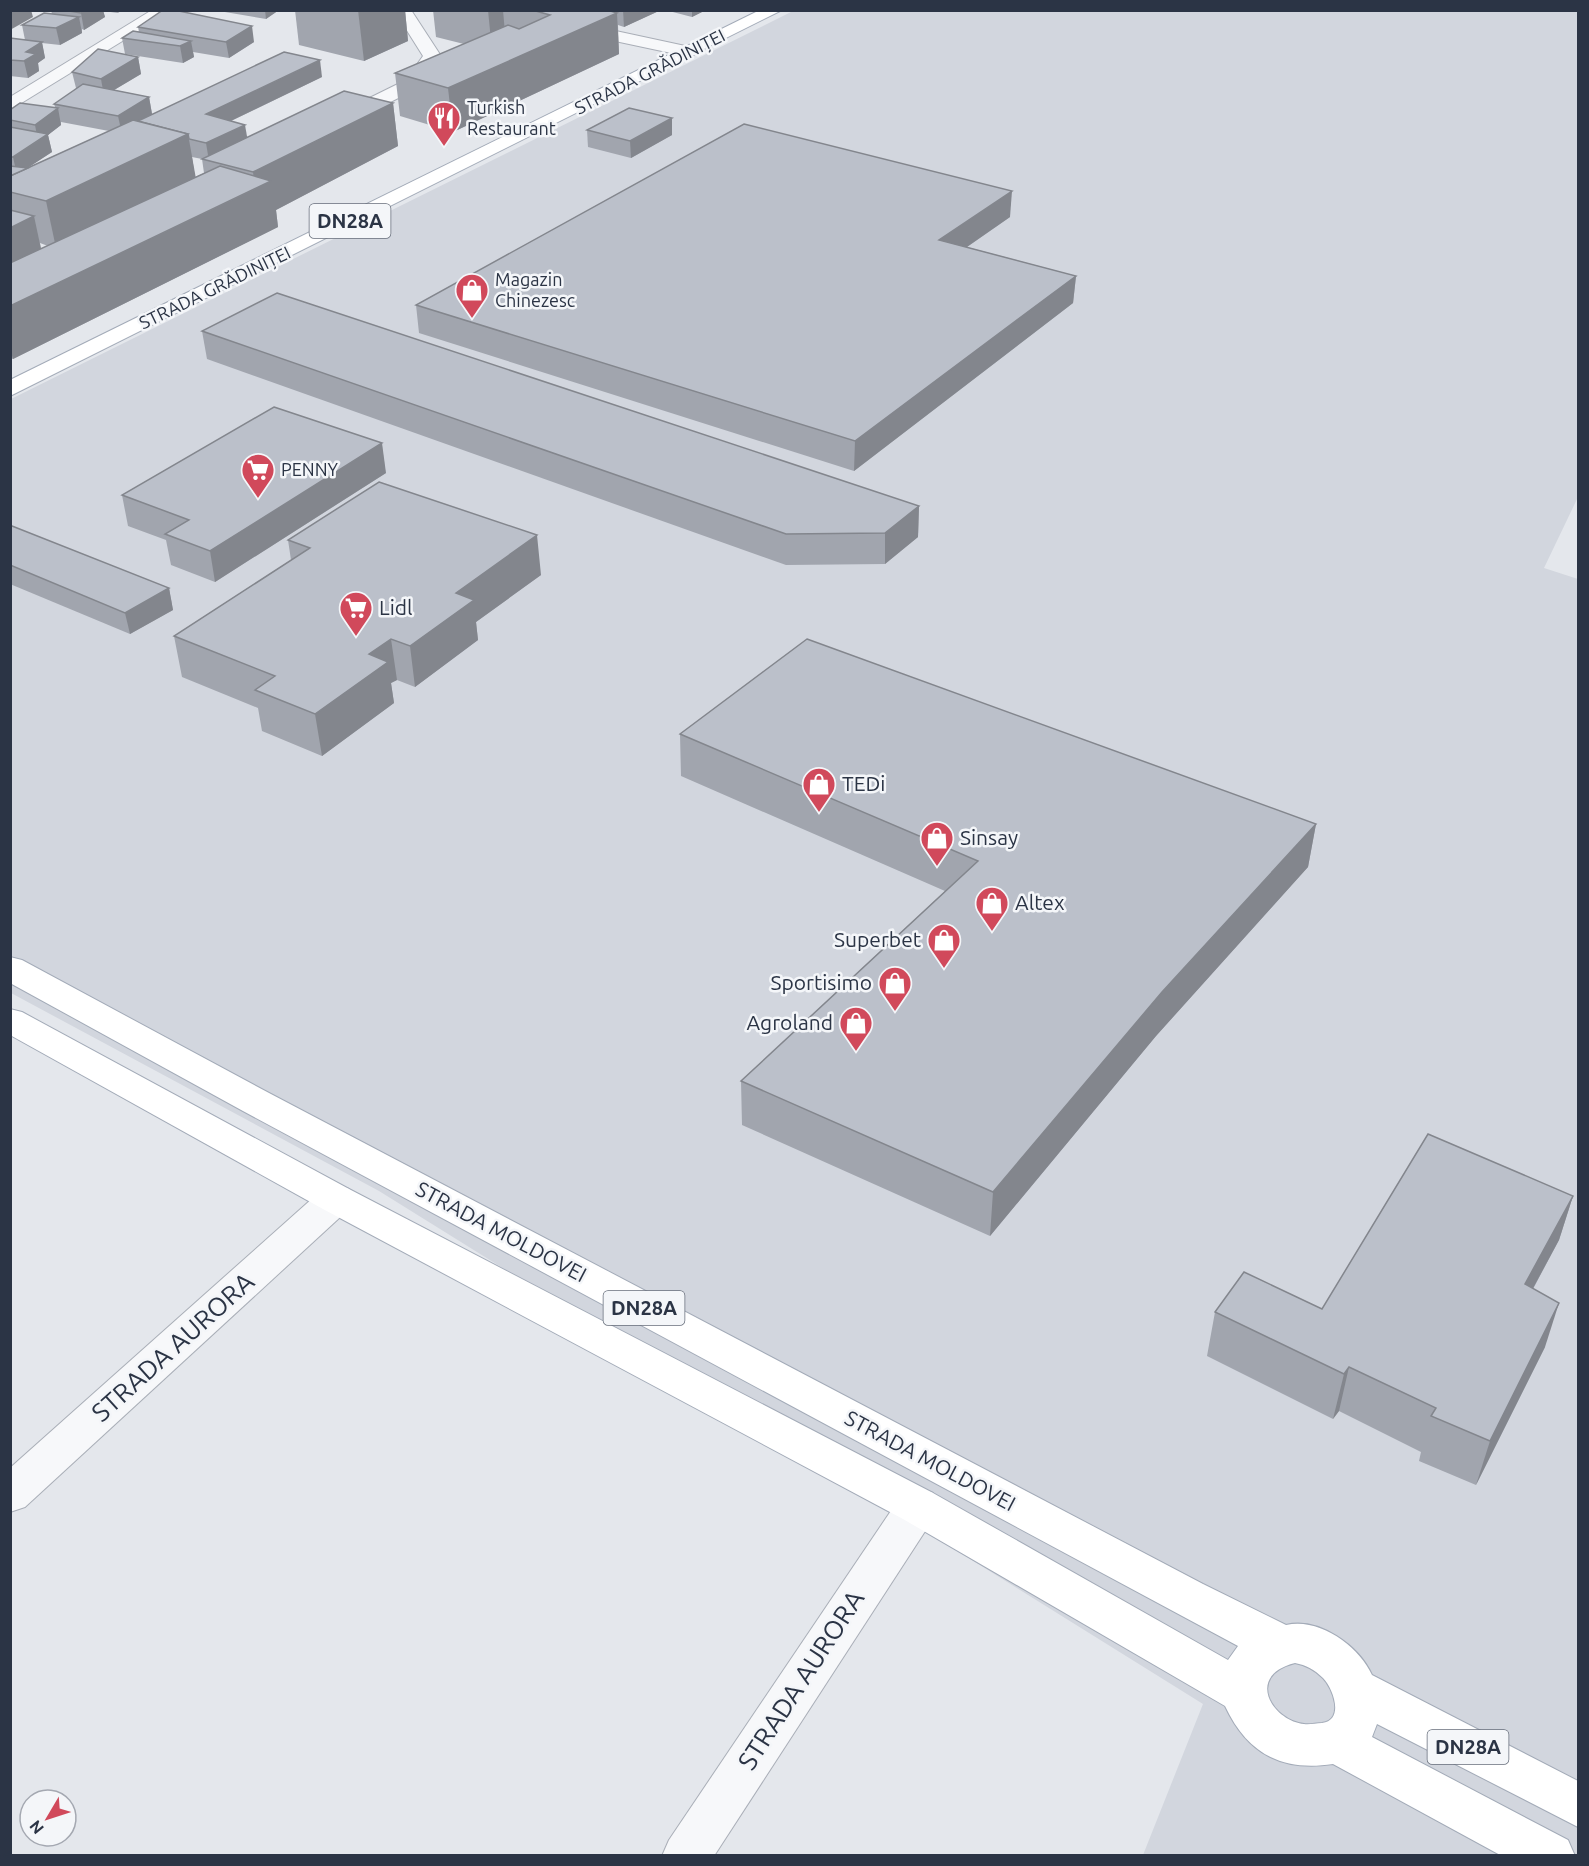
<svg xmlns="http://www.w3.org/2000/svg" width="1589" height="1866" viewBox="0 0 1589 1866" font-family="Ubuntu,sans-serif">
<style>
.built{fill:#d2d6de}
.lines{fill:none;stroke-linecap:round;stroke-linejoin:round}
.street-casing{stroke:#a9aeb7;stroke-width:2}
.primary-casing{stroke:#a3abb8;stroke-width:2}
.street{fill:#f7f8fa;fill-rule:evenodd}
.primary{fill:#fff;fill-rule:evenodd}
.wall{fill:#a1a5ae;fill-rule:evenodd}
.shaded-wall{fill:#83868d}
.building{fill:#bbc0ca;stroke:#83868d;stroke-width:1.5}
.labels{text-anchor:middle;stroke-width:5;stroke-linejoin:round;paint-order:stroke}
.far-street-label{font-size:18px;fill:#2b3445;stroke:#f4f6f9}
.far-poi-label{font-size:18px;fill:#2b3445;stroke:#f4f6f9;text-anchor:start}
.shield{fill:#f4f6f9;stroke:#676e7b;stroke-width:1.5}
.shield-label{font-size:20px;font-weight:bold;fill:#2b3445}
.poi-label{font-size:21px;fill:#2b3445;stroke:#f4f6f9;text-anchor:start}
.street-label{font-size:21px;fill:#2b3445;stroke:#f4f6f9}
.near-street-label{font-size:26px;fill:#2b3445;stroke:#f4f6f9}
</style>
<rect width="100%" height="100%" fill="#e4e7ec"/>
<polygon class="built" points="793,11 1578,11 1578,497 1544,568 1578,579 1578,1855 1143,1855 1203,1704 379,1191 11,993 11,399"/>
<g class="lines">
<defs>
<g id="street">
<polygon points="152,10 173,10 10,110 10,97"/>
<polygon points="394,10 411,10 441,56 418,88 347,124 333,124 331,120 333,116 406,80 423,56"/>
<polygon points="574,22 690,47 699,52 690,57 568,31 565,27 568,23"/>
<polygon points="336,1185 349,1189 355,1199 349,1209 25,1507 10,1512 10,1468 323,1189"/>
<polygon points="918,1488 933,1493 939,1506 933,1519 714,1856 662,1856 669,1840 903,1493"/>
</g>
<g id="primary">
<polygon points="760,10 782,10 10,396 10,380"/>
<path d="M10,957L22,960L269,1093L1203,1584L1286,1625C1319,1617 1359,1646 1372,1675L1578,1781V1827L1377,1724L1372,1737L1568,1840L1575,1856H1502L1333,1764C1281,1772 1247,1753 1225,1706L903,1519L323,1209L10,1035V1009L22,1012L349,1189L933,1493L1228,1660L1238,1646L243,1111L10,983ZM1295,1663C1306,1665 1315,1670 1323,1678C1333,1688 1345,1720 1322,1723C1316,1723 1309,1725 1304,1724C1273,1721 1244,1676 1295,1663Z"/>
</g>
</defs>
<use href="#street" class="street-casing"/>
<use href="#primary" class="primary-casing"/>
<use href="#street" class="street"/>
<use href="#primary" class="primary"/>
</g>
<g class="wall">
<polygon points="51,10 122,10 118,13 103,11 105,17 84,30 82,29 82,33 60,45 42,43 45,58 38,63 39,71 28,78 10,76 10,38 25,40 22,25 52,14"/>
<polygon points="213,10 279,10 266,19"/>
<polygon points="295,10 405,10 408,41 364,61 299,45"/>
<polygon points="433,10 661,10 624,27 618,25 619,54 453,132 400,116 395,73 464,44 436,37"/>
<polygon points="665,10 706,10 692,17"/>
<polygon points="138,27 254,42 229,58 193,52 194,57 183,63 125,54 122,38 139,32"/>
<path d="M138,57L141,74L114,90L149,97L152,114L322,77L231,121L247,137L393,103L398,146L276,210L278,227L13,359L10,358V110L55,107L54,104L77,89L76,88L72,72ZM61,122L109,131L27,168L52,152L48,135L61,125ZM192,157L202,159L204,173L195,177ZM40,243L48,246L41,249Z"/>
<polygon points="587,130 672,135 631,158 588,147"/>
<polygon points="1010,217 967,247 1076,276 1073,303 854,471 419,333 416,305"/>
<polygon points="202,331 919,506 918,537 885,564 786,565 207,359"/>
<polygon points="386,473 215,582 171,565 166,540 128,526 122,495"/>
<polygon points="10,527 169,588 173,610 130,634 10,584"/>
<polygon points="288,540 541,575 476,622 478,640 415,687 397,680 391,683 394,703 322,756 262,731 258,708 182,677 174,636 291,560"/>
<polygon points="680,734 1316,824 1308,867 1156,1036 990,1236 742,1125 741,1081 945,891 681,776"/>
<polygon points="1573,1196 1559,1240 1533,1289 1545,1347 1476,1485 1419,1461 1421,1452 1339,1411 1333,1419 1207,1356 1215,1312 1322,1309"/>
</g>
<g class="shaded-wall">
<polygon points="14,10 31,10 33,17 10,30 10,12"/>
<polygon points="86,10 103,10 105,17 84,30 81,13"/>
<polygon points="265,10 279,10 266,19"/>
<polygon points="358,10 405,10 408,41 364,61"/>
<polygon points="488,10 503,10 506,45 492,51"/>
<polygon points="623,10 661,10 624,27"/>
<polygon points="692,10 706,10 692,17"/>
<polygon points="617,13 619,54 453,132 448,88"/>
<polygon points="79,17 82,33 60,45 56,28"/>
<polygon points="252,26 254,42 229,58 226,42"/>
<polygon points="191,41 194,57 183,63 180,46"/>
<polygon points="42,42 45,58 38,63 39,71 28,78 24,61 26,52"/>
<polygon points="138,57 141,74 104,96 101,79"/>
<polygon points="320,60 322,77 208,132 206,114"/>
<polygon points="149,97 152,114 122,134 118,116"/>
<polygon points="393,103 398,146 276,210 278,227 13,359 10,349 10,306 255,189 253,172"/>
<polygon points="58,108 61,125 48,135 52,152 17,175 13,157 38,141 35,125"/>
<polygon points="672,118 672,135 631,158 630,141"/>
<polygon points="245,125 248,142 209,161 206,143"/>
<polygon points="188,134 196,179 56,248 46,201"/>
<polygon points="1012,191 1010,217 938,267 939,240"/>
<polygon points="34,216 44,263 10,280 10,228"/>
<polygon points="1076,276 1073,303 854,471 855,441"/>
<polygon points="382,443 386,473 215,582 210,551"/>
<polygon points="919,506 918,537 885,564 885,533"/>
<polygon points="537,535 541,575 476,622 478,640 415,687 410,646 456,593"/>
<polygon points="169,588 173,610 130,634 125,613"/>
<polygon points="391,639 397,680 391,683 394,703 322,756 315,714 369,654"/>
<polygon points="1316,824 1308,867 1156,1036 990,1236 993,1192 1162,992"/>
<polygon points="1573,1196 1559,1240 1511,1329 1525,1284"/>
<polygon points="1559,1303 1545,1347 1476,1485 1490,1441"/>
<polygon points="1349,1367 1339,1411 1333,1419 1344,1374"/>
</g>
<g class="building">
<polygon points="63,10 86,10 81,13"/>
<polygon points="163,10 174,10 252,26 226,42 138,27"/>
<polygon points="532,10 607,10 617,13 448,88 395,73 508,25 519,29 550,15"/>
<polygon points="44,13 79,17 56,28 22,25"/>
<polygon points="133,31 191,41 180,46 122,38"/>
<polygon points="10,38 42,42 26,52 36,54 24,61 10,60"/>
<polygon points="98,49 138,57 101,79 72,72"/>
<polygon points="284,52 320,60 206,114 245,125 206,143 189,139 188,134 138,121"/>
<polygon points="83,84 149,97 118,116 54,104"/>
<polygon points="344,91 393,103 253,172 202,159"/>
<polygon points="20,103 58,108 35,125 10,120 10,110"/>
<polygon points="629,108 672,118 630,141 587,130"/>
<polygon points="133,120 188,134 46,201 10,192 10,176"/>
<polygon points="744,124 1012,191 939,240 1076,276 855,441 416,305"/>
<polygon points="10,127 48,134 13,157 10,157"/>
<polygon points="10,166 28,168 10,176"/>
<polygon points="220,166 271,181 10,306 10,263"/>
<polygon points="10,210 34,216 10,228"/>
<polygon points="277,293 919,506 885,533 786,534 202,331"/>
<polygon points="274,407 382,443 210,551 165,534 189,520 122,495"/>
<polygon points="379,482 537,535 456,593 474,600 410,646 391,639 369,654 388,662 315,714 255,690 275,676 174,636 310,548 288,540"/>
<polygon points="12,526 169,588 125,613 10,565 10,527"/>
<polygon points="807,639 1316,824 1162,992 993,1192 741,1081 978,861 680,734"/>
<polygon points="1428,1134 1573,1196 1525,1284 1559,1303 1490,1441 1431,1416 1436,1408 1349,1367 1344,1374 1215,1312 1244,1272 1322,1309"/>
</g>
<defs>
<symbol id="restaurant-pin" viewBox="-11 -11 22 30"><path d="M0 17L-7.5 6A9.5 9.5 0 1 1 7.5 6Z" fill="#d1495b" stroke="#f4f6f9"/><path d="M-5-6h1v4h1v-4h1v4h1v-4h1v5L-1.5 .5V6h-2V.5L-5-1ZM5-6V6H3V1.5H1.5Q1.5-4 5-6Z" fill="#fff"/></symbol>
<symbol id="shop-pin" viewBox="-11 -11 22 30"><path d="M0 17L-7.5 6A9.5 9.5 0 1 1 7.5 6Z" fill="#d1495b" stroke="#f4f6f9"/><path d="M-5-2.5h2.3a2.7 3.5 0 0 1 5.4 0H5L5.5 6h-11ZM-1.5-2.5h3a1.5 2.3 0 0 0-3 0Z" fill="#fff"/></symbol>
<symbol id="supermarket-pin" viewBox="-11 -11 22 30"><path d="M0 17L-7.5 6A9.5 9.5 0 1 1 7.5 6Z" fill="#d1495b" stroke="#f4f6f9"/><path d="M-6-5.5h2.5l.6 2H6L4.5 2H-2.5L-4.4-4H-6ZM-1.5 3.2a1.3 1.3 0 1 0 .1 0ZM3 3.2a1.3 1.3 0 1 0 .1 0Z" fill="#fff"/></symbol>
</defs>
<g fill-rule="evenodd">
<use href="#restaurant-pin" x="425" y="99" width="38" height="52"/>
<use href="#shop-pin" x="453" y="271" width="38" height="52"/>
<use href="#supermarket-pin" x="239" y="451" width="38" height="52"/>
<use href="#supermarket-pin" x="337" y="589" width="38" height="52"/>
<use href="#shop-pin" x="800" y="765" width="38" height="52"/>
<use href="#shop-pin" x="918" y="819" width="38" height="52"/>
<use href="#shop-pin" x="973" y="884" width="38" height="52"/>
<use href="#shop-pin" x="925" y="921" width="38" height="52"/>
<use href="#shop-pin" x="876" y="964" width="38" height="52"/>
<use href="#shop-pin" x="837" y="1004" width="38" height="52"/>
</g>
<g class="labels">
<g class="far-street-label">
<text transform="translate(650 72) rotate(-27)" y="6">STRADA GRĂDINIȚEI</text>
<text transform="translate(215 288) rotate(-26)" y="6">STRADA GRĂDINIȚEI</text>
</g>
<g class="far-poi-label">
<text x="467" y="114">Turkish<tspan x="467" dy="21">Restaurant</tspan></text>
<text x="495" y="286">Magazin<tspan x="495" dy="21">Chinezesc</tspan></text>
<text x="281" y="476">PENNY</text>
</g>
<g class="shield">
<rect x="309.5" y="204" width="81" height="34" rx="4.5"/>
<rect x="603.5" y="1291" width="81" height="34" rx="4.5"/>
<rect x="1427.5" y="1730" width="81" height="34" rx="4.5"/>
</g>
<g class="shield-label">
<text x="350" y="228">DN28A</text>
<text x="644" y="1315">DN28A</text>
<text x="1468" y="1754">DN28A</text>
</g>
<g class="poi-label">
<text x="379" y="615">Lidl</text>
<text x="842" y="791">TEDi</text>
<text x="960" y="845">Sinsay</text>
<text x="1015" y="910">Altex</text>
<text x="921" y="947" text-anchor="end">Superbet</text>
<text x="872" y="990" text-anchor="end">Sportisimo</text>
<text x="833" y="1030" text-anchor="end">Agroland</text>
</g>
<g class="street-label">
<text transform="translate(501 1232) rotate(28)" y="7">STRADA MOLDOVEI</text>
<text transform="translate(930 1461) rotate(28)" y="7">STRADA MOLDOVEI</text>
</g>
<g class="near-street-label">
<text transform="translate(173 1347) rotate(-42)" y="9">STRADA AURORA</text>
<text transform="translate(801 1680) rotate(-57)" y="9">STRADA AURORA</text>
</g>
</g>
<rect width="1589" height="1866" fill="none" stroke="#2b3445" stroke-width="24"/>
<g transform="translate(48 1818) rotate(231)"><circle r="28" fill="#f4f6f9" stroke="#a4a8b1" stroke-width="1.5"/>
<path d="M0-4.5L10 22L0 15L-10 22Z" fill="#d1495b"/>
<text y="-9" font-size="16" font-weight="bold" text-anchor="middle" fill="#2b3445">N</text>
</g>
</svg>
